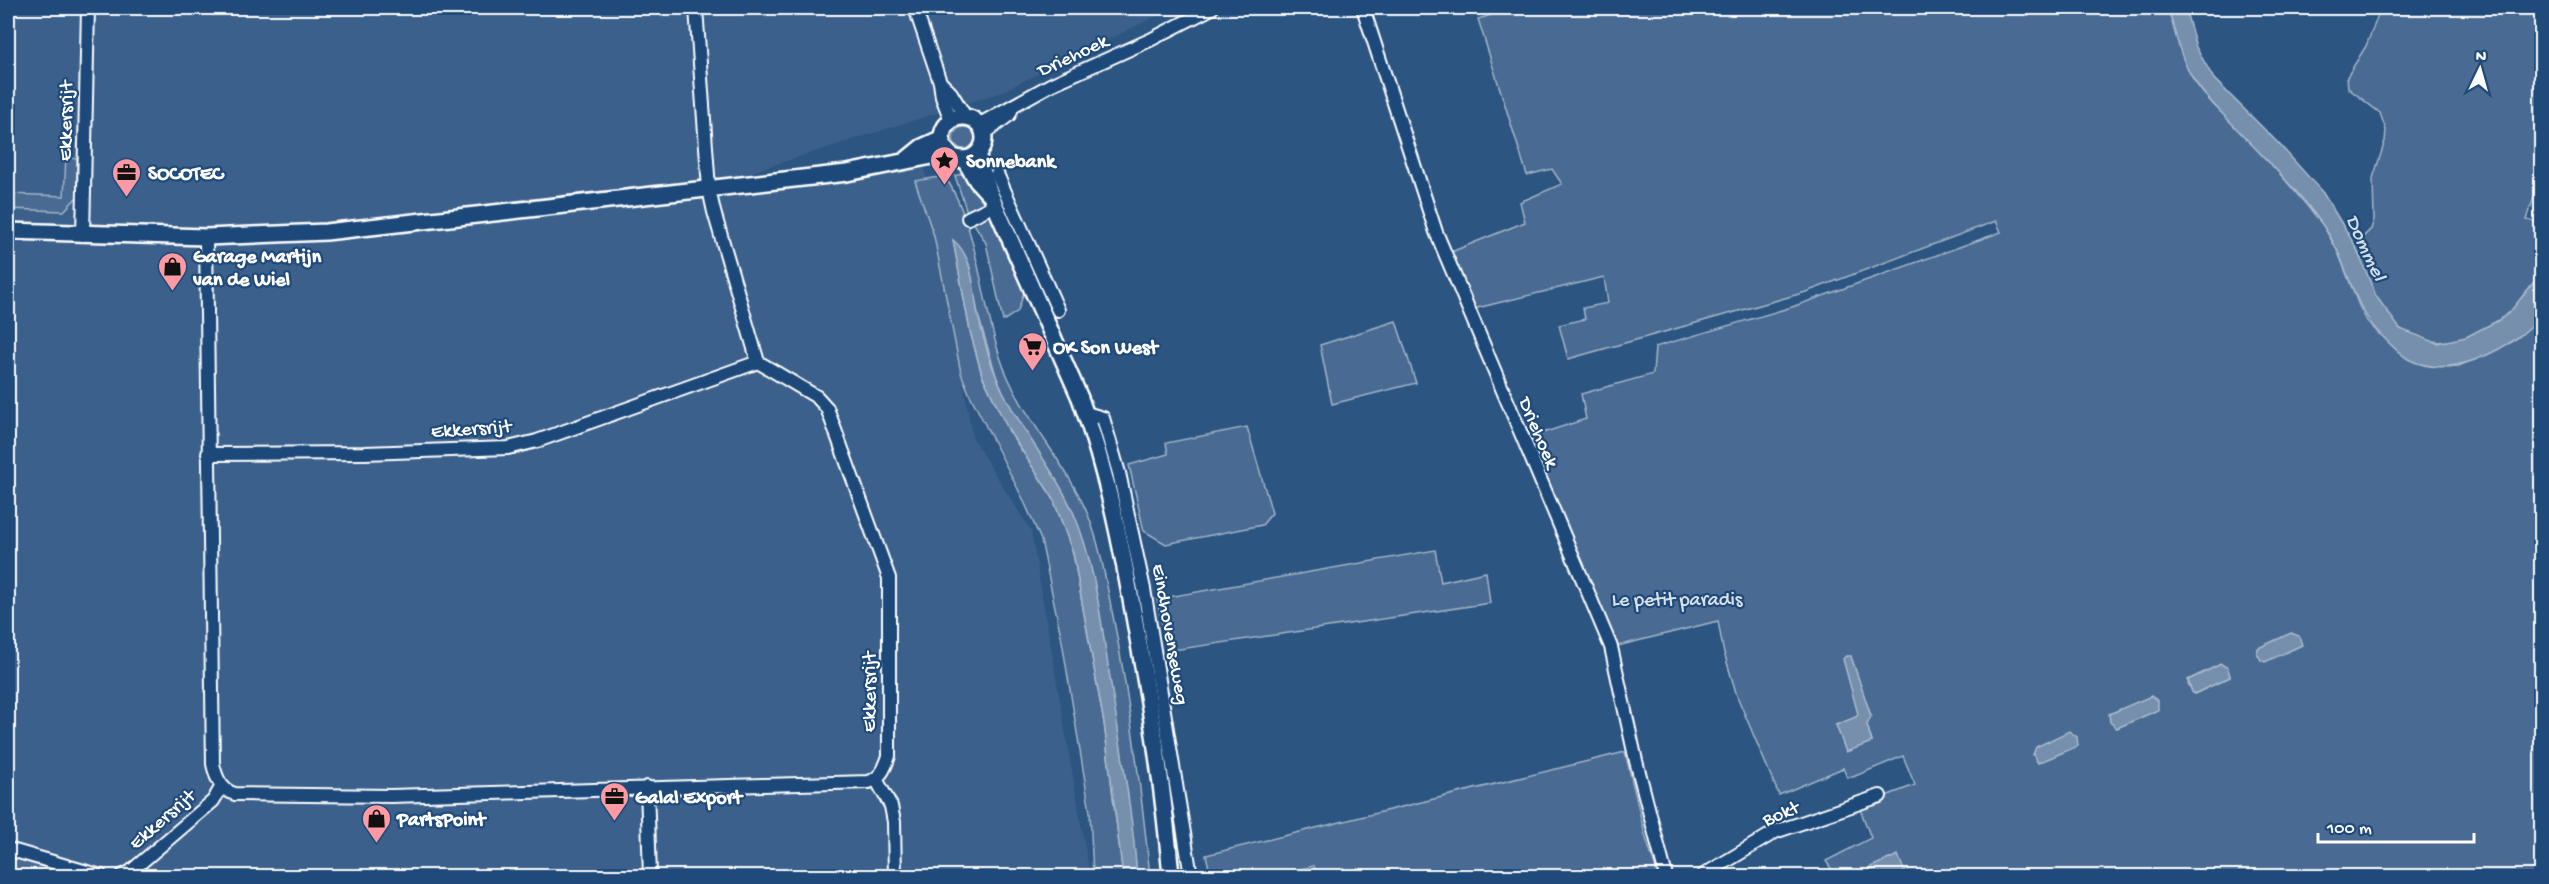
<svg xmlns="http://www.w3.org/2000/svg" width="2549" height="884" viewBox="0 0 2549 884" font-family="'Gochi Hand',sans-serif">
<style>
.built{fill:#3b618b}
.green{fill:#486b92;stroke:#a4b5c8;stroke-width:1.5;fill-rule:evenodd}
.water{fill:#748fad;stroke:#acbcce;stroke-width:1.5}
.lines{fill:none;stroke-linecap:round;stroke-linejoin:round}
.minor-casing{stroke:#fff;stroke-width:16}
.major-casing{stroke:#fff;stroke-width:20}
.minor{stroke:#1f4a7a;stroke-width:12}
.major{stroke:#1f4a7a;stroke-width:15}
.labels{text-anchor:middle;stroke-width:4.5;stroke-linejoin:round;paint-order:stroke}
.street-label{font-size:20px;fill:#fff;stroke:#1f4a7a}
.poi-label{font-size:20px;font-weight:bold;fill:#fff;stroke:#1f4a7a;text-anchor:start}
.park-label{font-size:20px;fill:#dae1e9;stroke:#1f4a7a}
.water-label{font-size:21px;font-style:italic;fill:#d5dde6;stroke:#1f4a7a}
</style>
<rect width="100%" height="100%" fill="#2c5582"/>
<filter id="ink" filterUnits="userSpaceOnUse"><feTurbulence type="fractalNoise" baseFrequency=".0167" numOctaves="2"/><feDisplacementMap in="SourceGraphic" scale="12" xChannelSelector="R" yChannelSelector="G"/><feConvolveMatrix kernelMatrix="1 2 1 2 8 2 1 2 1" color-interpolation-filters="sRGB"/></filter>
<g filter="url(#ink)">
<polygon class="built" points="8,8 1173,8 999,93 705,187 923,161 973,439 1031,531 1090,876 91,876 8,855"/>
<g class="green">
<path d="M1515,8H2167L2192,76L2204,93L2282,176L2323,225L2338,252L2359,306L2367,321L2379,334L2447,367L2459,366L2512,342L2521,335L2541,310V876H1896L1905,872L1871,867L1875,876H1836L1826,861L1871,838L1859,806L1915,785L1903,756L1853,777H1847L1843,768L1779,795L1737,696L1723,649L1718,621L1617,646L1527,438L1586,419L1581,394L1653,374L1655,347L1792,307L2001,232L1996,221L1806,292L1568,359L1559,325L1585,319L1583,308L1608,303L1604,277L1473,309L1451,252L1525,222L1520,202L1562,184L1552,169L1527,175L1478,19ZM2221,664L2230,675V677L2194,694L2188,684V680ZM1858,714L1867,725L1872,742L1836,725L1857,717Z"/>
<path d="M2381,8H2541V173L2527,220L2541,223C2541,232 2544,266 2541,273C2539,279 2531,286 2527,291C2521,298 2516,306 2510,312C2482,339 2434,354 2401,329C2376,311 2367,272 2355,245L2371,229L2374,220L2373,178L2385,141L2386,130L2380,113L2348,88L2347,77L2366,46Z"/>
<circle cx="964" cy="138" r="11"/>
<polygon points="66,157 77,159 77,197 64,211 8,209 8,194 64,196"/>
<polygon points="964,170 976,185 1006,248 1004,249 1012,266 1015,265 1025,289 1018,311 1003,321 986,243 967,212 955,176 964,173"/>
<path d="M945,176C979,230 980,297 1000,357C1019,415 1065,459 1088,515C1101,547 1106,583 1113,616C1130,702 1141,789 1150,876H1137L1122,756L1088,556L1074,515L1063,492L1012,410L998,382L978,315L969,264L953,240L970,331L982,375L1009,431L1053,498L1073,553L1104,723L1123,876H1093L1090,812L1062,641L1041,540L1023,499L969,393L961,373L934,236L915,181Z"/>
<polygon points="1396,321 1416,383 1332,404 1320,345"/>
<polygon points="1247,427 1272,513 1262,525 1166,544 1144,531 1129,465 1168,454 1166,443"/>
<polygon points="1435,550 1441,582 1486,572 1490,603 1167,651 1157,599"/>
<polygon points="1625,752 1645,835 1658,876 1317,876 1314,866 1271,876 1211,876 1206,855"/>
<polygon points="8,853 85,876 8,876"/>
</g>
<g class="water">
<path d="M2168,8H2185L2196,47L2214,79L2279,144L2323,193L2355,245L2376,296L2400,329L2437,343L2466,337L2499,320L2510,312L2541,273C2542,284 2544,299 2542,310C2538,325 2512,342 2499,349C2471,364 2438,375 2408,359C2400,354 2393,347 2387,341C2349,306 2351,266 2324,227C2299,191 2266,160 2236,128C2221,112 2203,96 2192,77C2179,56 2175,30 2168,8Z"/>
<path d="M953,240C974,256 973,291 978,315C982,333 987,351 993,368C1012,421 1052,463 1074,514C1096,566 1101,624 1110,678C1120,744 1132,810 1137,876H1123L1104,723L1073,553L1053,498L1009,431L982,375L970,331Z"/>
<polygon points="2291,633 2299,636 2302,645 2265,662 2261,660 2257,653 2258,648"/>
<polygon points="1846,656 1851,656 1871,716 1867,725 1872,742 1846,752 1836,725 1856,717 1858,714 1843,659"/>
<polygon points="2221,664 2228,668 2230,677 2194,694 2192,692 2188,680"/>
<polygon points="2151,696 2158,701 2158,710 2117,728 2110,722 2109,714"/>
<polygon points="2069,731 2077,737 2078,746 2038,763 2033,755 2036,747"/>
<polygon points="1898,855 1905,873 1896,876 1875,876 1871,867"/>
</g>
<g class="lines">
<defs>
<g id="minor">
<polyline points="915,8 940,82 942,97 951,120"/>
<polyline points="1363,8 1436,232 1611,647 1636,761 1666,876"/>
<polyline points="940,82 951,93 965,116"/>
<polyline points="980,124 1052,84 1150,40 1212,8"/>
<polyline points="984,134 1009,115 1013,106"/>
<polyline points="997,174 1058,310"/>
<polyline points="968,218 995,205"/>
<polyline points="83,235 88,8"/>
<path d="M206,237L213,764C216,778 221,790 235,794L391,796L869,782C882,777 885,767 889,756V578L827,408L817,397L758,362L714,212L709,189L696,8"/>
<polyline points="1086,413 1103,418 1119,473 1144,589 1191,876"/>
<polyline points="208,454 365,453 508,448 537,441 758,362"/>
<polyline points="876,779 891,806 894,822 895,876"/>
<polyline points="647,787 650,876"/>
<polyline points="8,849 101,876"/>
<polyline points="122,876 130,872 213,801 222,786"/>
<polyline points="1702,876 1775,832 1880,796"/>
</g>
<g id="major">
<circle cx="963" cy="138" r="21"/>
<path d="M977,154L990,194L1080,398C1108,474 1123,553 1137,633C1152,714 1164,795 1171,876"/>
<polyline points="964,159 977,181 988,193"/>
<polyline points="906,160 922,147 942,138"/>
<polyline points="8,231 206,237 326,232 847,173 927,157 947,151"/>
</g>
</defs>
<use href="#minor" class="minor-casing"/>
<use href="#major" class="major-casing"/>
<use href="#minor" class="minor"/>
<use href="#major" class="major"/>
</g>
</g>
<defs>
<symbol id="sight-pin" viewBox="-11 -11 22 30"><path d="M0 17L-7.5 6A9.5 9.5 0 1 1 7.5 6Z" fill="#ff9aa2" stroke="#1f4a7a"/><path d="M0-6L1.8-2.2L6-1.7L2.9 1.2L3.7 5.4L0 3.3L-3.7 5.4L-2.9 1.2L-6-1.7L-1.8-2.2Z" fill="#111"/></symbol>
<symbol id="office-pin" viewBox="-11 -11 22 30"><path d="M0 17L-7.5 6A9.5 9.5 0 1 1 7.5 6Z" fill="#ff9aa2" stroke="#1f4a7a"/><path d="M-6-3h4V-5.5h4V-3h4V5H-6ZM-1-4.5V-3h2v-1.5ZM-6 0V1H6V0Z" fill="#111"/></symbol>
<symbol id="shop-pin" viewBox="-11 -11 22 30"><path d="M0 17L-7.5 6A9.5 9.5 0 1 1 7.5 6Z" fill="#ff9aa2" stroke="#1f4a7a"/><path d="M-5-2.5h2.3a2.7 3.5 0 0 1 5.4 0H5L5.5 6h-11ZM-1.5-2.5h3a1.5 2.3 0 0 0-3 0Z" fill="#111"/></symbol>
<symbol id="supermarket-pin" viewBox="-11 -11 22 30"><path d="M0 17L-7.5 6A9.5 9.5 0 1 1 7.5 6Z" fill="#ff9aa2" stroke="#1f4a7a"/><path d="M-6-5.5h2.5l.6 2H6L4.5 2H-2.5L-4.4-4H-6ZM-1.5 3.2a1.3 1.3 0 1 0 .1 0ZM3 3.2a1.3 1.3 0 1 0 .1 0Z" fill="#111"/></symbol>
</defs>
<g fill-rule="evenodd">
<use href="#sight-pin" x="928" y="144" width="33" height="45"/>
<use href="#office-pin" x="110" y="156" width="33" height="45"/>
<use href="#shop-pin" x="156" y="250" width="33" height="45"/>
<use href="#supermarket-pin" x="1016" y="330" width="33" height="45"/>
<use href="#office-pin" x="598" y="780" width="33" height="45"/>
<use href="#shop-pin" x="360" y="802" width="33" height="45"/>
</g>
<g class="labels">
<g class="street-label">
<text transform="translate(1072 54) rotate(-25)" y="7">Driehoek</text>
<text transform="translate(64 121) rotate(-89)" y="7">Ekkersrijt</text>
<text transform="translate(471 427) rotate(-4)" y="7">Ekkersrijt</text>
<text transform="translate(1540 432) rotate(67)" y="7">Driehoek</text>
<text transform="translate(1172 634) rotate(80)" y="7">Eindhovenseweg</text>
<text transform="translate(868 692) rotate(-90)" y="7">Ekkersrijt</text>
<text transform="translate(1780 812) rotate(-23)" y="7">Bokt</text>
<text transform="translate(161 818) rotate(-41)" y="7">Ekkersrijt</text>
</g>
<g class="poi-label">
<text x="966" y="167">Sonnebank</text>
<text x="148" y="179">SOCOTEC</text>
<text x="193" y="262">Garage Martijn<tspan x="193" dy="23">van de Wiel</tspan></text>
<text x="1053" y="353">OK Son West</text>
<text x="635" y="803">Galal Export</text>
<text x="397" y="825">PartsPoint</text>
</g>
<g class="park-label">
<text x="1677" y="605">Le petit paradis</text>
</g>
<g class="water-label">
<text transform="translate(2367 247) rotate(65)" y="7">Dommel</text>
</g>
</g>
<rect width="2549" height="884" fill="none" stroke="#1f4a7a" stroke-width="30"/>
<rect x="15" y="15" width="2519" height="854" fill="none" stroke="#fff" stroke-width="2" filter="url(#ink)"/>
<g transform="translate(2480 69) rotate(5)" stroke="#1f4a7a" stroke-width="4.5" paint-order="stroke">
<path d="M0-4.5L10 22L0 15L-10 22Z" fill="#ffffff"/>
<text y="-9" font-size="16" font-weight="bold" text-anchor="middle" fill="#ffffff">N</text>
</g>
<path d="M2318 833v9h156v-9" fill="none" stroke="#ffffff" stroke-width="3"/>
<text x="2327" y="833" font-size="18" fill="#ffffff" stroke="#1f4a7a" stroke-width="4.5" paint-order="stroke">100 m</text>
</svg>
